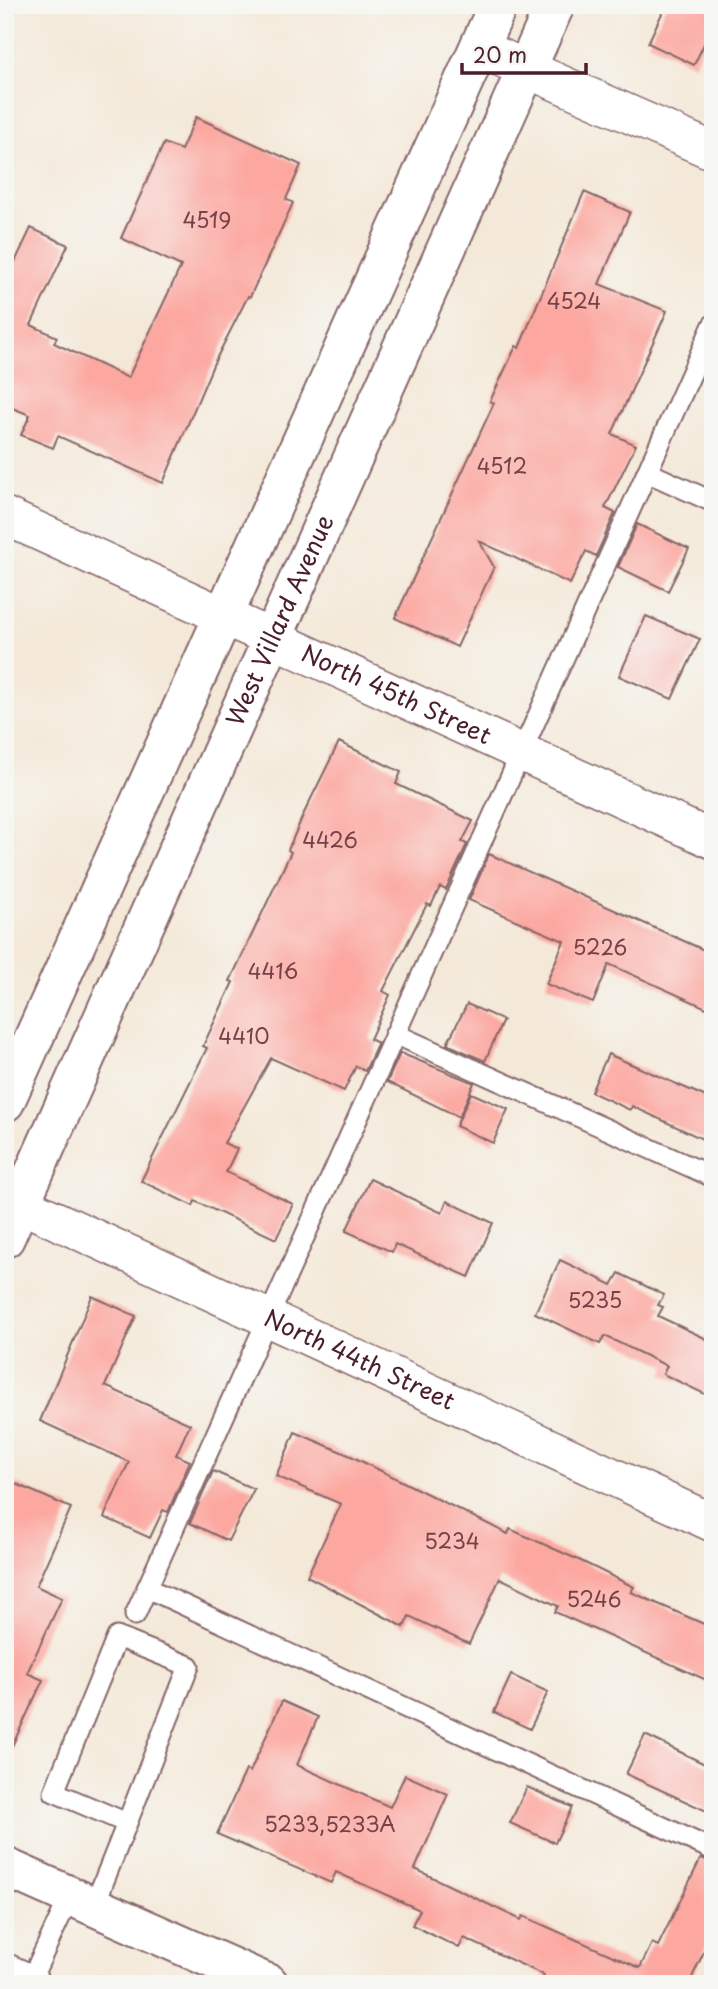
<svg xmlns="http://www.w3.org/2000/svg" width="718" height="1989" viewBox="0 0 718 1989" font-family="'Playpen Sans',sans-serif">
<style>
.building{fill:#fca8a1}
.lines{fill:none;stroke-linecap:round;stroke-linejoin:round}
.service-casing{stroke:#866668;stroke-width:23}
.minor-casing{stroke:#866668;stroke-width:40}
.tertiary-casing{stroke:#866668;stroke-width:42}
.secondary-casing{stroke:#866668;stroke-width:42}
.service{stroke:#fff;stroke-width:19}
.minor{stroke:#fff;stroke-width:37}
.tertiary{stroke:#fff;stroke-width:38}
.secondary{stroke:#fff;stroke-width:38}
.labels{text-anchor:middle;stroke-width:6;stroke-linejoin:round;paint-order:stroke}
.number-label{font-size:21px;fill:#764148}
.street-label{font-size:24px;fill:#4a1f2b;stroke:#f6f6f2}
</style>
<rect width="100%" height="100%" fill="#f6f6f2"/>
<filter id="ink" filterUnits="userSpaceOnUse"><feTurbulence type="fractalNoise" baseFrequency=".0143" numOctaves="2"/><feDisplacementMap in="SourceGraphic" scale="14" xChannelSelector="R" yChannelSelector="G"/><feConvolveMatrix kernelMatrix="1 2 1 2 8 2 1 2 1" color-interpolation-filters="sRGB"/></filter>
<filter id="wash" filterUnits="userSpaceOnUse"><feTurbulence type="fractalNoise" baseFrequency=".00686" numOctaves="4" result="noise"/><feDisplacementMap in="SourceGraphic" scale="28" xChannelSelector="R" yChannelSelector="G"/><feGaussianBlur stdDeviation="1.57" result="paint"/><feColorMatrix in="noise" values="0 0 0 0 0 0 0 0 0 0 0 0 0 0 0 0 0 1.4 0 .05"/><feComposite in="paint" operator="in"/></filter>
<g filter="url(#wash)">
<rect width="100%" height="100%" fill="#f4e9d9"/>
<g id="blocks">
<g class="building">
<polygon points="666,5 713,5 713,25 694,65 648,43"/>
<polygon points="196,117 301,165 286,199 293,203 250,297 248,296 213,365 163,483 58,436 53,448 21,435 30,415 5,405 5,283 31,228 68,245 31,325 57,337 54,343 128,378 181,266 121,238 164,143 181,150"/>
<polygon points="584,192 630,212 599,284 667,311 612,434 636,445 605,508 615,513 596,556 586,551 570,584 479,541 494,567 457,647 395,618 494,403 490,401 516,346 519,348"/>
<polygon points="637,524 689,549 668,591 618,567"/>
<polygon points="646,616 700,639 672,699 619,676"/>
<polygon points="339,742 401,772 396,784 473,821 462,842 467,844 446,890 440,887 431,906 427,904 383,991 390,995 370,1039 378,1043 365,1071 356,1066 344,1091 271,1058 224,1143 237,1149 226,1172 293,1204 276,1239 195,1201 193,1206 141,1181 207,1048 203,1046 233,982 230,981 291,852 288,850 304,813"/>
<polygon points="489,854 713,954 713,1011 609,964 593,1003 546,984 564,941 469,900"/>
<polygon points="467,1004 503,1020 485,1061 447,1044"/>
<polygon points="400,1053 474,1083 459,1117 387,1082"/>
<polygon points="608,1054 713,1100 713,1144 632,1106 630,1110 591,1092"/>
<polygon points="471,1093 508,1109 493,1143 456,1126"/>
<polygon points="370,1179 442,1213 447,1201 493,1223 469,1277 395,1244 392,1252 346,1231"/>
<polygon points="560,1260 612,1285 619,1273 664,1295 658,1305 663,1307 658,1316 713,1342 713,1398 663,1374 667,1366 605,1336 600,1344 535,1313"/>
<polygon points="92,1296 136,1316 105,1386 190,1424 176,1455 190,1461 168,1512 163,1510 150,1538 104,1517 129,1462 40,1421"/>
<polygon points="295,1432 351,1456 508,1534 510,1529 581,1561 634,1587 631,1592 713,1628 713,1683 555,1612 558,1606 500,1578 469,1644 409,1616 404,1627 307,1576 341,1504 276,1476"/>
<polygon points="213,1471 254,1489 228,1541 190,1523"/>
<polygon points="5,1479 71,1508 36,1586 62,1598 27,1673 43,1680 5,1761"/>
<polygon points="511,1675 548,1692 530,1729 494,1712"/>
<polygon points="282,1701 318,1717 297,1765 390,1807 405,1775 448,1794 415,1869 521,1920 523,1916 640,1968 652,1943 658,1946 701,1858 713,1862 713,1932 689,1984 540,1984 544,1975 464,1938 459,1948 412,1925 420,1910 336,1872 331,1883 217,1834 246,1770 250,1772"/>
<polygon points="645,1735 713,1768 713,1814 626,1774"/>
<polygon points="527,1787 572,1807 555,1843 510,1823"/>
</g>
</g>
</g>
<g filter="url(#ink)">
<use href="#blocks" fill-opacity="0" stroke="#866668" stroke-width="2"/>
<g class="lines">
<defs>
<g id="service">
<polyline points="647,472 713,502"/>
<polyline points="395,1034 713,1177"/>
<polyline points="147,1588 713,1850"/>
<polyline points="135,1615 713,325"/>
<polyline points="94,1906 127,1823 189,1666 117,1637 54,1792 127,1823"/>
<polyline points="29,1984 70,1896"/>
</g>
<g id="minor">
<polyline points="479,48 713,151"/>
<path id="s1" d="M5,516L713,840"/>
<path id="s2" d="M5,1197L713,1523"/>
</g>
<g id="tertiary">
<polyline points="5,1102 498,5"/>
<path id="s3" d="M5,1238L555,5"/>
</g>
<g id="secondary">
<polyline points="5,1867 269,1984"/>
<polyline points="5,1973 30,1984"/>
</g>
</defs>
<use href="#service" class="service-casing"/>
<use href="#minor" class="minor-casing"/>
<use href="#tertiary" class="tertiary-casing"/>
<use href="#secondary" class="secondary-casing"/>
<use href="#service" class="service"/>
<use href="#minor" class="minor"/>
<use href="#tertiary" class="tertiary"/>
<use href="#secondary" class="secondary"/>
</g>
</g>
<g class="labels">
<g class="number-label">
<text x="207" y="228">4519</text>
<text x="574" y="309">4524</text>
<text x="502" y="474">4512</text>
<text x="330" y="848">4426</text>
<text x="600" y="955">5226</text>
<text x="273" y="979">4416</text>
<text x="244" y="1044">4410</text>
<text x="595" y="1308">5235</text>
<text x="452" y="1549">5234</text>
<text x="594" y="1607">5246</text>
<text x="330" y="1832">5233,5233A</text>
</g>
<g class="street-label">
<text dy="8" stroke="none"><textPath href="#s3" startOffset="676">West Villard Avenue</textPath></text>
<text dy="8" stroke="none"><textPath href="#s1" startOffset="430">North 45th Street</textPath></text>
<text dy="8" stroke="none"><textPath href="#s2" startOffset="390">North 44th Street</textPath></text>
</g>
</g>
<rect width="718" height="1989" fill="none" stroke="#f6f6f2" stroke-width="28"/>
<path d="M462 63v10h124v-10" fill="none" stroke="#4a1f2b" stroke-width="3.5"/>
<text x="473" y="63" font-size="21" fill="#4a1f2b" stroke="#f6f6f2" stroke-width="5" paint-order="stroke">20 m</text>
</svg>
